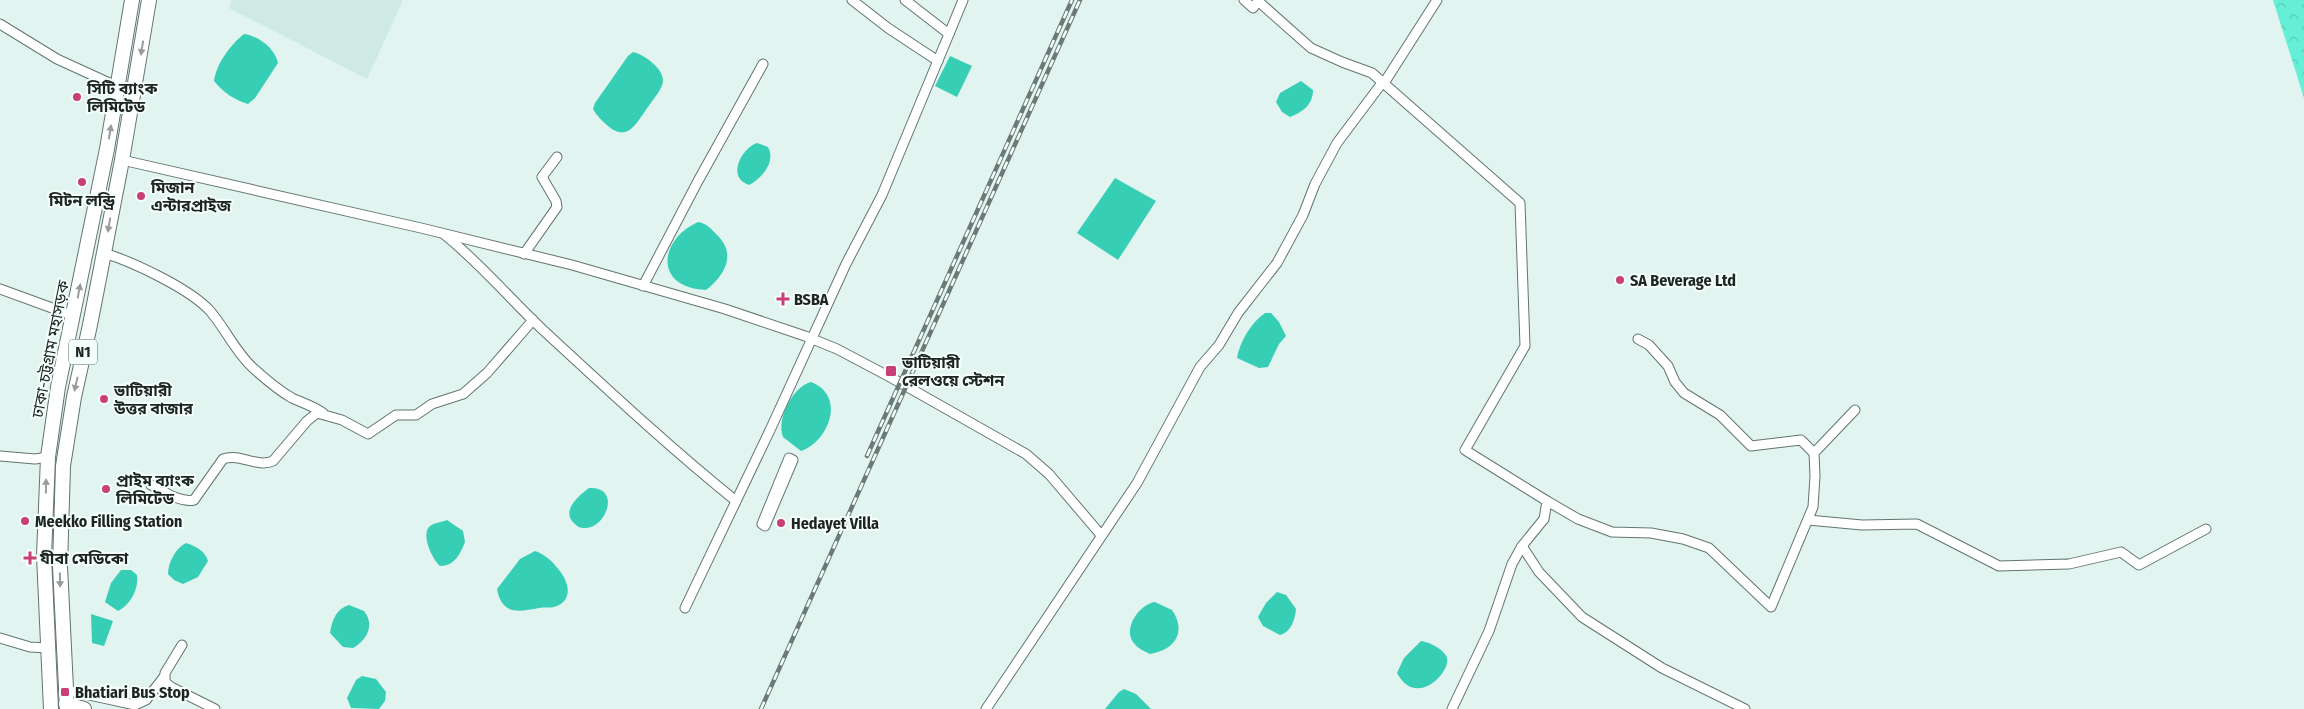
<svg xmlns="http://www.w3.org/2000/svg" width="2304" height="709" viewBox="0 0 2304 709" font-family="'Fira Sans Condensed','Noto Sans Bengali',sans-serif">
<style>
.built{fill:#ceeae3}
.forest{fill:url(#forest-crowns)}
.water{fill:#36ceb5}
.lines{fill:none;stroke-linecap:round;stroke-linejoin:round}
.minor-casing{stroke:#63746f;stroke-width:11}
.primary-casing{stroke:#63746f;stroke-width:16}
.trunk-casing{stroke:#63746f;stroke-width:16}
.minor{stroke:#fff;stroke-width:9}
.primary{stroke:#fff;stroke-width:14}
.trunk{stroke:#fff;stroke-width:14}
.rail-casing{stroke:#6d7976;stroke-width:4.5}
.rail{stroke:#f4fffc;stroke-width:2.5;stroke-dasharray:8;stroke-linecap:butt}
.oneway{fill:#999c9c}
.poi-dot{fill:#c93f78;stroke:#f4fffc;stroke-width:2}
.labels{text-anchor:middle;stroke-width:4;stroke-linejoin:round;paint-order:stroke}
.shield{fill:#f4fffc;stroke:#5e6663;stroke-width:1}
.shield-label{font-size:15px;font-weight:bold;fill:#1d2422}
.poi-label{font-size:16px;font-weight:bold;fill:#1d2422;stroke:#f4fffc;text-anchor:start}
.street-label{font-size:16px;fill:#1d2422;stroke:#f4fffc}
</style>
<defs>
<pattern id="forest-crowns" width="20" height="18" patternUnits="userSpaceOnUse" patternTransform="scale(1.25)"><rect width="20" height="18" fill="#64efd6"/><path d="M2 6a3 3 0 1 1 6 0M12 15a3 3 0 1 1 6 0" fill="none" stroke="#56cdb7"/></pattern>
</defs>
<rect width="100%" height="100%" fill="#e1f4ef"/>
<polygon class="built" points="232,0 403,0 367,79 229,8"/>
<polygon class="forest" points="2273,0 2304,0 2304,98"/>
<g class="water">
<path d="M244,34C259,36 275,49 278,63L255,98L248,104C234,100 223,92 214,81C216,64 231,44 244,34Z"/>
<path d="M633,52C643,54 663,68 663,80C663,89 653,99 648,107C637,122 628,143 608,126C602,121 597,116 593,109L595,103L628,56Z"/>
<polygon points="950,56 972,66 957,97 935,86"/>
<path d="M1301,81L1313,90C1313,104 1303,112 1290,117L1282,112L1276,102L1280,93Z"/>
<path d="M757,143L768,147C776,162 762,178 749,185C725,177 743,147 757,143Z"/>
<polygon points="1115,178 1156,201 1118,260 1077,233"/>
<path d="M698,222C708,224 710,228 717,235C737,254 725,275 706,290C654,288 658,240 698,222Z"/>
<path d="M1265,313H1271L1279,322L1286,336L1279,344L1268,367L1259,368L1237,358C1240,341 1251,323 1265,313Z"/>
<path d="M811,382C847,396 828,442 801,451L783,437C776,420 792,387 811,382Z"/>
<path d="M589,488C622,486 606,529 585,528C580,528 578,527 575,524C560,512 578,496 589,488Z"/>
<path d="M447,520L463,531L465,542C460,554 455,566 440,566C433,560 421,536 429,527C432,523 443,522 447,520Z"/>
<path d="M186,543C196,546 205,551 208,561L198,577L183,584L174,580L168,574C168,562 176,548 186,543Z"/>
<path d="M535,551C546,555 552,561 559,570C569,582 574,601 554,607C549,608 544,607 539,608C518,612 502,615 497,589L520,559Z"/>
<path d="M121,570H131L137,575C139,589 130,605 118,611L105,602L111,583Z"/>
<path d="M1277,592L1286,595L1296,609C1295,620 1291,632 1280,635L1263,626L1258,617L1266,603Z"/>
<path d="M1155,602L1172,610C1187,632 1175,650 1150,654C1144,651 1137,648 1133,642C1123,627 1140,604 1155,602Z"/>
<path d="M349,605L364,611C375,625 367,640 353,648L343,647L330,633C332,620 336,609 349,605Z"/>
<polygon points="91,614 113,621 104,646 92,643"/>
<path d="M1421,641C1429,642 1444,649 1447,658C1451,672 1416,709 1397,673L1404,658Z"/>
<polygon points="362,676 376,679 386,692 385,701 379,709 351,708 347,698 356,680"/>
<polygon points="1124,689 1136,694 1151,709 1105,709 1119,692"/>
</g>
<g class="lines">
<defs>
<g id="minor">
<polyline points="852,0 888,28 938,61"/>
<polyline points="1244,0 1253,8 1258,1 1311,48 1342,62 1372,73 1520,203 1525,346 1465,450 1547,501"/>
<polyline points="0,24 57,59 116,86"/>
<polyline points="949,34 963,0"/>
<polyline points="122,160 421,228 572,265 725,309 805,336 837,349 890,377 1026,454 1049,474 1101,535"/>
<path d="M445,235C481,264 510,299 543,330C606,388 669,447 736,501"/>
<path d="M104,253C133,262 191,289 211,312C226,330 235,351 252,367C264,378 278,390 292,398C303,403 313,406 323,413"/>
<polyline points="524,254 557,207 556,201 542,177 557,157"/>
<polyline points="643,286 698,181 763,64"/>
<polyline points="0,289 74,316"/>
<polyline points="1638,339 1649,345 1668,366 1675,382 1684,393 1720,415 1751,446 1801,440 1814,453"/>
<polyline points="0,456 35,459 48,457"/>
<polygon points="789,458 793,460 765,526 762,524"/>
<path d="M151,485C163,491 180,503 194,500L223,459C241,453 256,468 273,461L307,421L317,413L342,420L368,434L396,415H416L432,404L463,394L487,373L533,320"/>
<polyline points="1808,520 1862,525 1917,524 1999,566 2069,564 2121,552 2139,565 2206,529"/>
<polyline points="1522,546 1539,572 1582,617 1662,668 1745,709"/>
<polyline points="685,608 771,428 846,264 882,195 949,34 905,0"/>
<polyline points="0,638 30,647 49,648"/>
<polyline points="182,645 165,673 165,682 171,687 215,709"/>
<polyline points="66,690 135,705 146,700 164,677"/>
<polyline points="986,709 1137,483 1200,367 1219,345 1238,313 1277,263 1303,215 1315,184 1337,143 1382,83 1386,80 1437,0"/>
<polyline points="1452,709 1489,631 1512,564 1522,546 1544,519 1547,501 1578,519 1612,532 1651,533 1683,539 1709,548 1771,607 1813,507 1815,476 1814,453 1855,410"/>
</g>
<polyline id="primary" points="66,704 84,709"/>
<g id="trunk">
<polyline points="51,709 44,556 48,457 58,387 107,149 132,0"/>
<polyline points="67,709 60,566 63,466 74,397 90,325 122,160 149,0"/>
</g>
</defs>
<use href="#minor" class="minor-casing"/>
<use href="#primary" class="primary-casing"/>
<use href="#trunk" class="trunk-casing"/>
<use href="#minor" class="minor"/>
<use href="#primary" class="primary"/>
<use href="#trunk" class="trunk"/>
<defs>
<g id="rail">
<polyline points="867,456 1072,0"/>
<polyline points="761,709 1080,0"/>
</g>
</defs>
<use href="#rail" class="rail-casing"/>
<use href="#rail" class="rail"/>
</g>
<defs><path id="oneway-solid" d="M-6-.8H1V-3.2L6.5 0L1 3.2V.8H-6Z" transform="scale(1.25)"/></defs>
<g class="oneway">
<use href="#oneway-solid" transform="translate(142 48) rotate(99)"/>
<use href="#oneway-solid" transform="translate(110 132) rotate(-81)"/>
<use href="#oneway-solid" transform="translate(109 225) rotate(100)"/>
<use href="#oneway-solid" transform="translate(79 291) rotate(-79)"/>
<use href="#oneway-solid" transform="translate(76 384) rotate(103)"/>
<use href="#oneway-solid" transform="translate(46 486) rotate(-89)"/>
<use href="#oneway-solid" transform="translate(60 580) rotate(89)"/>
</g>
<g class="poi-dot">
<circle cx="77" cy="97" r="5"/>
<circle cx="82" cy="182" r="5"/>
<circle cx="141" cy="196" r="5"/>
<circle cx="1620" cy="280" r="5"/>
<path d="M780.5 291.5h5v5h5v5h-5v5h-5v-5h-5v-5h5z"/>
<rect x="885" y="365" width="12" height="12" rx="2.5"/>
<circle cx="104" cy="399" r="5"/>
<circle cx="106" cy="489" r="5"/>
<circle cx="25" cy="521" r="5"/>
<circle cx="781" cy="523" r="5"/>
<path d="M27.5 550.5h5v5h5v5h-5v5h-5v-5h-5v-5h5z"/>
<rect x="60" y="687" width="10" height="10" rx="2.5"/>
</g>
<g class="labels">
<rect class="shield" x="69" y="339.5" width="28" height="25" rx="4"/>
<g class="shield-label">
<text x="83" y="357">N1</text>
</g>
<g class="poi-label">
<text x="87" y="94">সিটি ব্যাংক<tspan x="87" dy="18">লিমিটেড</tspan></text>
<text x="151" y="193">মিজান<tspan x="151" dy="18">এন্টারপ্রাইজ</tspan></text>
<text x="82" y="206" text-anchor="middle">মিটন লন্ড্রি</text>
<text x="1630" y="286">SA Beverage Ltd</text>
<text x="794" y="305">BSBA</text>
<text x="902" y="368">ভাটিয়ারী<tspan x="902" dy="18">রেলওয়ে স্টেশন</tspan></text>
<text x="114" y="396">ভাটিয়ারী<tspan x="114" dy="18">উত্তর বাজার</tspan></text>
<text x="116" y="486">প্রাইম ব্যাংক<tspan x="116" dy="18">লিমিটেড</tspan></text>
<text x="35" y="527">Meekko Filling Station</text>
<text x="791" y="529">Hedayet Villa</text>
<text x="40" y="564">যীবা মেডিকো</text>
<text x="75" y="698">Bhatiari Bus Stop</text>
</g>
<g class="street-label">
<text transform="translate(50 349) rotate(-79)" y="6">ঢাকা-চট্টগ্রাম মহাসড়ক</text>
</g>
</g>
</svg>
